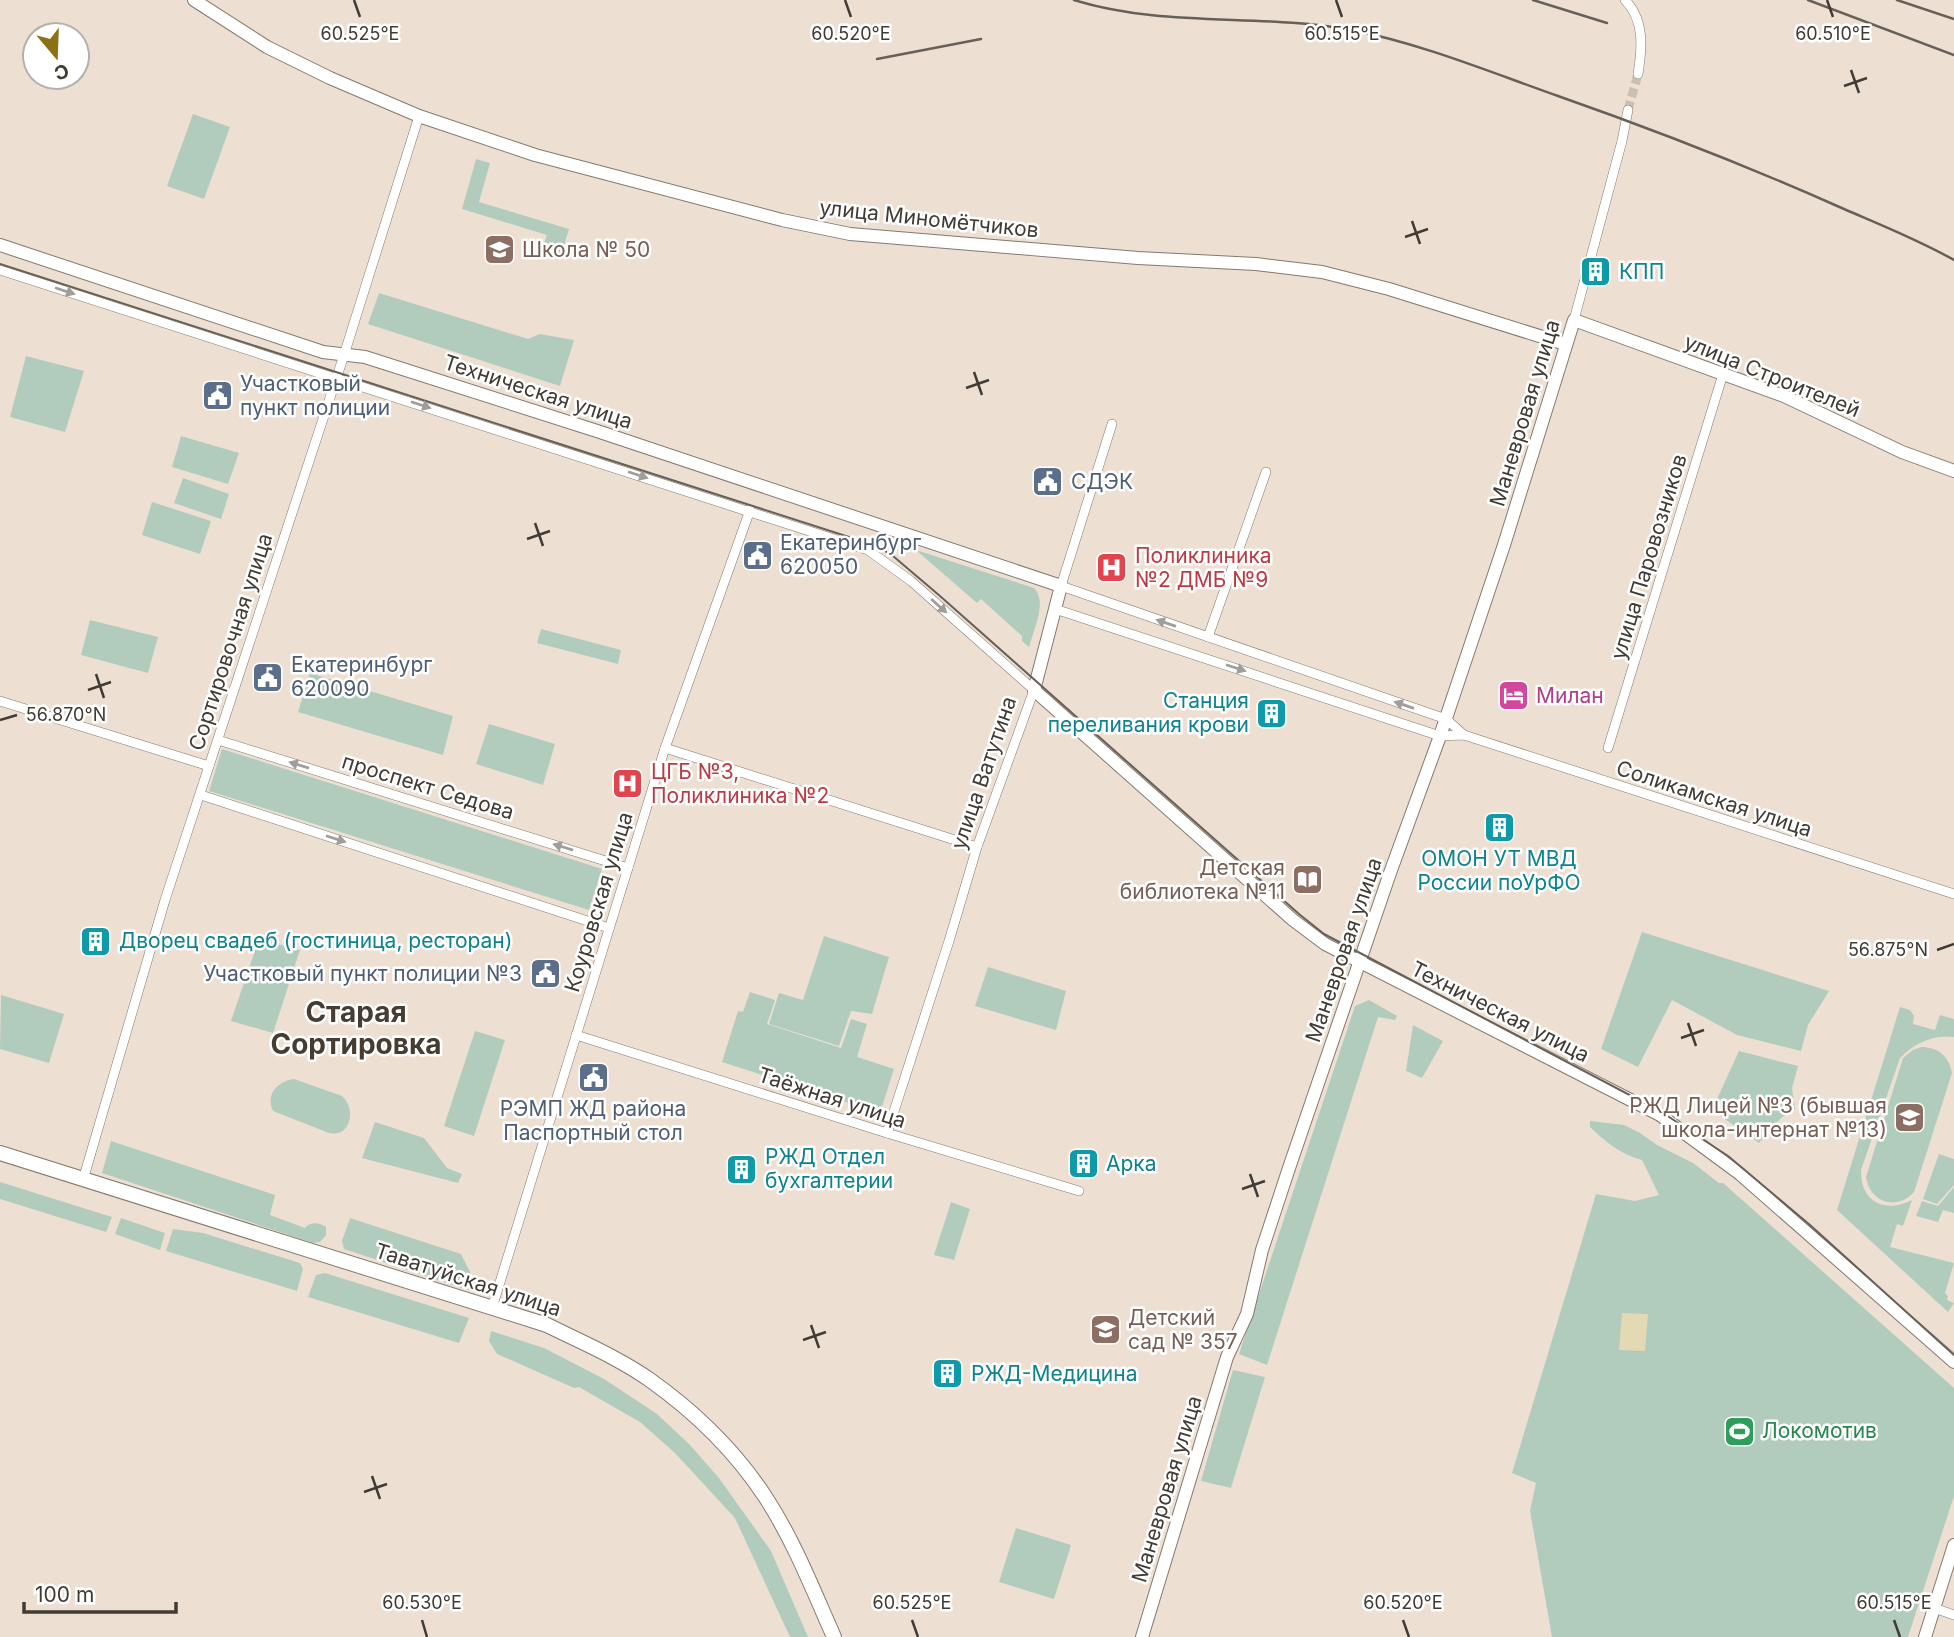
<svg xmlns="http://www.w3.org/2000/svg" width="1954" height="1637" viewBox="0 0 1954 1637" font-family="Inter,sans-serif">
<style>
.green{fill:#b1ccbd}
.sand{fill:#e3d9b4}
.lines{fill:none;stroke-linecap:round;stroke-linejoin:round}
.street-tunnel{stroke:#cabfb3;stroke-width:9;stroke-dasharray:9 4.5;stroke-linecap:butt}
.street-casing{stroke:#84796d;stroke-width:10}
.secondary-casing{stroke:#84796d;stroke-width:14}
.primary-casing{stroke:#84796d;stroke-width:16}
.street{stroke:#fff;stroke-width:9}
.secondary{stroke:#fff;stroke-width:12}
.primary{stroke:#fff;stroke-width:14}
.tram{stroke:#676058;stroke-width:2}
.rail{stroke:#676058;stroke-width:2.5}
.oneway{fill:#a09d9a}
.ticks{fill:none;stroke:#403b35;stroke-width:2.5}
.labels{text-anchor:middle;stroke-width:5;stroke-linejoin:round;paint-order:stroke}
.street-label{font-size:21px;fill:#403b35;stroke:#fff}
.education-label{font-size:21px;fill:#785e54;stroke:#fff;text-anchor:start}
.culture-label{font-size:21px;fill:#0d838f;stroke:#fff;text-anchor:start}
.service-label{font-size:21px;fill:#4e5e75;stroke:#fff;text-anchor:start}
.health-label{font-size:21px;fill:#be3a42;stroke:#fff;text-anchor:start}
.hotel-label{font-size:21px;fill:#b23c85;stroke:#fff;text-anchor:start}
.leisure-label{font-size:21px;fill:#27864d;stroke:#fff;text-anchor:start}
.district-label{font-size:28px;font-weight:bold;fill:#463c31;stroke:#fff}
.ticks-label{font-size:18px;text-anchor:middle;fill:#403b35;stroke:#fff;stroke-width:5;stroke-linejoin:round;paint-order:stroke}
</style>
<rect width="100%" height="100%" fill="#ede0d3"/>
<g class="green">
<polygon points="193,114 230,127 204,199 167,186"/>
<polygon points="476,159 490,163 479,202 569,229 561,255 542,250 547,235 462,209"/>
<polygon points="379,293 528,339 540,334 574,340 560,386 368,324"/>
<polygon points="26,356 84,371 65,432 10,417"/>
<polygon points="181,436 239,453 228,484 172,467"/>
<polygon points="183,478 229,494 221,519 174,503"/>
<polygon points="152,502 211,521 200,554 142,535"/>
<path d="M916,550L1034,588C1048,602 1033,631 1029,647L1022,641V636L981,599L977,603Z"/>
<polygon points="90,620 158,637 148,673 81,655"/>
<polygon points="541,629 621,650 618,664 537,643"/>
<polygon points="310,673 453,716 443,755 298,712"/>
<polygon points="489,724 555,744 543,785 476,764"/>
<polygon points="222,749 602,869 589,910 209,791"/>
<polygon points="1642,932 1829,991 1808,1025 1801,1051 1737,1035 1672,1000 1638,1067 1601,1049"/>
<polygon points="824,936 889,957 872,1014 851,1011 839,1046 769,1024 779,993 803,1000"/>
<polygon points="259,939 300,950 273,1033 231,1021"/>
<polygon points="988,967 1066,991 1056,1030 975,1006"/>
<polygon points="750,992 775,1000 767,1024 841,1048 851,1019 867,1024 857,1057 894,1069 880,1113 722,1062 738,1011 743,1012"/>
<polygon points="1,995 64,1014 49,1063 0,1049"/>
<polygon points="1369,1000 1397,1016 1395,1020 1378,1017 1267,1365 1239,1354 1355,1006"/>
<path d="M1900,1007L1910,1010L1914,1016L1913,1024L1935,1030L1940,1015L1954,1019V1037C1934,1034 1914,1043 1900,1058L1861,1170C1860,1202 1885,1214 1912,1200L1903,1226L1897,1224L1890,1247L1954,1263L1945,1293L1948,1296L1947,1300L1954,1303L1948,1312L1837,1210Z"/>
<polygon points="1413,1025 1443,1041 1422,1078 1406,1071"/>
<polygon points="475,1031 505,1040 474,1136 444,1126"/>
<path d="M1921,1047C1938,1047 1949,1056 1952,1073L1914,1192C1897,1211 1870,1203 1866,1177L1903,1058L1913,1050Z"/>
<polygon points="1739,1051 1798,1066 1792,1088 1795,1109 1781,1118 1759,1143 1712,1110"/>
<path d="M294,1079L342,1096C357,1109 350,1138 329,1133L273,1111C265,1094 278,1081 294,1079Z"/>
<path d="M1590,1121L1624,1125L1640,1133L1657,1145L1693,1163L1719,1183H1723L1954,1388V1496L1908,1637H1552L1530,1511L1536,1483L1512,1473L1596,1194L1635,1201L1659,1195L1642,1160C1620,1154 1606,1142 1590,1127Z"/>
<polygon points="375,1122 424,1138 447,1168 462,1174 458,1183 362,1158"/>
<path d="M111,1141L275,1195L270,1215L305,1228C311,1221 319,1223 326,1227V1235L320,1242L313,1243L102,1173Z"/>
<polygon points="1939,1154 1954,1159 1954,1185 1937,1204 1923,1199"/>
<polygon points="0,1182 112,1217 106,1232 0,1199"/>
<polygon points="1954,1187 1954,1213 1943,1210 1938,1222 1916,1216 1922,1201 1938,1206"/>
<polygon points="951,1202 970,1209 954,1260 934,1255"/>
<polygon points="121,1218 165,1233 160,1250 115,1234"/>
<polygon points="350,1218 461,1254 478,1288 477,1293 344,1249 342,1241"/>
<polygon points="173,1229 203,1233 300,1263 303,1269 297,1291 166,1251"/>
<polygon points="325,1273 469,1318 459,1343 308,1297 316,1275"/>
<polygon points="491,1331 544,1348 604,1379 657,1414 689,1444 719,1478 771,1551 808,1637 790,1637 735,1518 675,1453 640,1422 579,1387 574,1388 497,1354 489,1341"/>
<polygon points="1233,1370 1265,1377 1231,1488 1201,1481"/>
<polygon points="1016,1528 1071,1545 1054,1599 999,1582"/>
</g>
<polygon class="sand" points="1622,1313 1648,1314 1645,1351 1619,1350"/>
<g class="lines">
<polyline class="street-tunnel" points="1628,110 1638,74"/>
<defs>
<g id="street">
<path d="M1625,0C1645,20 1642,49 1638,74"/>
<polyline points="0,270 868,550 911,581 1034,690 977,847 949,941 887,1133"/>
<polyline points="1574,320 1622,141 1628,110"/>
<polyline points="1112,424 1061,586 1446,719 1464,735"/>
<polyline points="1055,609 1440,736 1464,735 1954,894"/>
<polyline points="1208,637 1266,472"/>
<polyline points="0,701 209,766"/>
<polyline points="218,740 628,868"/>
<polyline points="665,748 977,847"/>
<polyline points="1608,748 1723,374"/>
<polyline points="201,795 609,928"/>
<polyline points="576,1035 887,1133 1079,1191"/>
<polyline points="83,1180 165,900 344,355 419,116"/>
<polyline points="492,1308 665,748 750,510"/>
<polyline points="1934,1608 1954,1615"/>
</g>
<g id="secondary">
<polyline points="194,0 267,47 330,78 419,116 535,155 782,220 850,234 1138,258 1256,264 1322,272 1389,289 1565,344"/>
<polyline points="0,245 323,352 365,357 597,431 1061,586 1034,690 1293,920 1325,944 1660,1115 1740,1174 1954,1362"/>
<polyline points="1142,1637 1227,1357 1247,1314 1262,1250 1289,1168 1390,873 1440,736 1504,545 1574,320 1784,396 1902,452 1954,471"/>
<polyline points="1925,1637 1954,1545"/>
</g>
<path id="primary" d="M0,1153L547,1325C581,1342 619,1358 650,1380C695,1412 736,1452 766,1498C794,1541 813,1590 834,1637"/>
</defs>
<use href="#street" class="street-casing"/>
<use href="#secondary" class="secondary-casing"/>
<use href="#primary" class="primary-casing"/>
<use href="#street" class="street"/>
<use href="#secondary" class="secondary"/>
<use href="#primary" class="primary"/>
<polyline class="tram" points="0,264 877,546 893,556 940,596 1299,914 1324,934 1660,1111 1728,1156 1810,1225 1954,1355"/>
<g class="rail">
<path d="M1074,0C1164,28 1259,13 1352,30C1422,44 1490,72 1558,96C1655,130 1750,167 1844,209C1881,225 1919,240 1954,260"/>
<polyline points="1533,0 1607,23"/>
<polyline points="1808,0 1954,55"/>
<polyline points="1897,0 1954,19"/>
<polyline points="877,59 981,39"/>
</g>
</g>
<defs><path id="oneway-solid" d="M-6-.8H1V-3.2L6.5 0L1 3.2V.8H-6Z" transform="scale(1.75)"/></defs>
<g class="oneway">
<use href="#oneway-solid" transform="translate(65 291) rotate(18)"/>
<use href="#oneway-solid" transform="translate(421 405) rotate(18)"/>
<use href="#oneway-solid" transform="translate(638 475) rotate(18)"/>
<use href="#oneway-solid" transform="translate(939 606) rotate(42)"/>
<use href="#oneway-solid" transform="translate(1166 623) rotate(-161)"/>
<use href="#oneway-solid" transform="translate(1236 668) rotate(18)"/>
<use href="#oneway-solid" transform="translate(1404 705) rotate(-161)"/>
<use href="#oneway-solid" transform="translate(299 765) rotate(-163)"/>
<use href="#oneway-solid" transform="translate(336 839) rotate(18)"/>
<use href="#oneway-solid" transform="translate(563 847) rotate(-163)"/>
</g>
<path class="ticks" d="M354,0L360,17M845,0L851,17M1336,0L1342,17M1827,0L1833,17M1851,70L1859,93M1844,86L1867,78M1412,221L1420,244M1405,237L1428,229M974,372L982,395M966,388L989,380M535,523L543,546M527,539L550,531M96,674L104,698M88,690L111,682M0,720L17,715M1937,950L1954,944M1688,1023L1696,1046M1681,1038L1704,1030M1250,1174L1258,1197M1242,1189L1265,1181M811,1325L819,1348M803,1340L826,1332M372,1476L380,1499M364,1492L387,1484M422,1620L427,1637M912,1620L918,1637M1403,1620L1409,1637M1894,1620L1900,1637"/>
<defs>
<symbol id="school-square" viewBox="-11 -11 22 22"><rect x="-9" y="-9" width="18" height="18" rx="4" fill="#8d6e63" stroke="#fff"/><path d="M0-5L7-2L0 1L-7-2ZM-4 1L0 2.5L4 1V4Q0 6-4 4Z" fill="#fff"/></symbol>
<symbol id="building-square" viewBox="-11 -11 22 22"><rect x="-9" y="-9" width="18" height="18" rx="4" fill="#0f9aa8" stroke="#fff"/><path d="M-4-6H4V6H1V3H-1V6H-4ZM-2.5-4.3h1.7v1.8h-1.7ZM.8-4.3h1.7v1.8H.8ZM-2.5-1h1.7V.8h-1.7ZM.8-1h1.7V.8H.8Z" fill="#fff"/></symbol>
<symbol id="civic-square" viewBox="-11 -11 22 22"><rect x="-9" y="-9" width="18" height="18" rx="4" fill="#5c6f8a" stroke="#fff"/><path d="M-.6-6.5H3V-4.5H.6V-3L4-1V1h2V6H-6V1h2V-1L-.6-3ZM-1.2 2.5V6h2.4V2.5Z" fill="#fff"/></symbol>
<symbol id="hospital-square" viewBox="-11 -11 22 22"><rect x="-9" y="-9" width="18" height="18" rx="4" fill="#e0444e" stroke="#fff"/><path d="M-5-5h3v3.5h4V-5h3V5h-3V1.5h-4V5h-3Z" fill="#fff"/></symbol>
<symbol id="hotel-square" viewBox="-11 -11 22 22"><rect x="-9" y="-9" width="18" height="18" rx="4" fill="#d1479c" stroke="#fff"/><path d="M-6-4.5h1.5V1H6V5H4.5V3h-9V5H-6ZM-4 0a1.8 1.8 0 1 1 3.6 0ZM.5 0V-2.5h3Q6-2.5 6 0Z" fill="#fff"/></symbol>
<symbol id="library-square" viewBox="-11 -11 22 22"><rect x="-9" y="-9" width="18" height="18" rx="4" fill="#8d6e63" stroke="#fff"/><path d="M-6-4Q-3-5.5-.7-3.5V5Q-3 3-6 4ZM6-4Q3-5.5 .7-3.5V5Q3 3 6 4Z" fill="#fff"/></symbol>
<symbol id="stadium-square" viewBox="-11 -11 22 22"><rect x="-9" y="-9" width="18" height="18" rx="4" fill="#2e9e5b" stroke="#fff"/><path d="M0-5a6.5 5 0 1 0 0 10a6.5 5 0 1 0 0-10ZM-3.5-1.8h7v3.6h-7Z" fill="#fff"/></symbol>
</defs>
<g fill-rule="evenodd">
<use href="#school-square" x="482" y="232" width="35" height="35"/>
<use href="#building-square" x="1578" y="254" width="35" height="35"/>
<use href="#civic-square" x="200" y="378" width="35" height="35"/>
<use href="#civic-square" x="1030" y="464" width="35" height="35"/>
<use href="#civic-square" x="740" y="538" width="35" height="35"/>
<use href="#hospital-square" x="1094" y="550" width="35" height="35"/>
<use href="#civic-square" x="250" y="660" width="35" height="35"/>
<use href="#hotel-square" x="1496" y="678" width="35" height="35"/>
<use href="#building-square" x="1254" y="696" width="35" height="35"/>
<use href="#hospital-square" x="610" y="766" width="35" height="35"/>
<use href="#building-square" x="1482" y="810" width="35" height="35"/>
<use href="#library-square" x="1290" y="862" width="35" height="35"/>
<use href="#building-square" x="78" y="924" width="35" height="35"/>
<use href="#civic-square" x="528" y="956" width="35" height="35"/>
<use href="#civic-square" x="576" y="1060" width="35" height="35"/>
<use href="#school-square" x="1892" y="1100" width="35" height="35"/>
<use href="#building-square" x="1066" y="1146" width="35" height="35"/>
<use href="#building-square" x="724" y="1152" width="35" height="35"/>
<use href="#school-square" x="1088" y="1312" width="35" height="35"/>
<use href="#building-square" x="930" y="1356" width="35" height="35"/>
<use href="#stadium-square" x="1722" y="1414" width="35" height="35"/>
</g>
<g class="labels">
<g class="street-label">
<text transform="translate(929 219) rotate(6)" y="7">улица Миномётчиков</text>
<text transform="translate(1772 376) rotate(22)" y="7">улица Строителей</text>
<text transform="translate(538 392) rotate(18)" y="7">Техническая улица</text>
<text transform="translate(1525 413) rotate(-73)" y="7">Маневровая улица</text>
<text transform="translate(1649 557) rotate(-73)" y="7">улица Паровозников</text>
<text transform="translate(231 642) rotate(-72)" y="7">Сортировочная улица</text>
<text transform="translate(984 773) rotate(-71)" y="7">улица Ватутина</text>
<text transform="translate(428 787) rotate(17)" y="7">проспект Седова</text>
<text transform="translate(1714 799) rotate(18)" y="7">Соликамская улица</text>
<text transform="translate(599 902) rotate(-73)" y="7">Коуровская улица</text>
<text transform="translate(1344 950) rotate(-71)" y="7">Маневровая улица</text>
<text transform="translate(1500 1012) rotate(27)" y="7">Техническая улица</text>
<text transform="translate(832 1098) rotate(18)" y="7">Таёжная улица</text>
<text transform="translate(468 1280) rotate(18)" y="7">Таватуйская улица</text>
<text transform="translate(1167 1489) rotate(-73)" y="7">Маневровая улица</text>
</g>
<g class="education-label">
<text x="522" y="257">Школа № 50</text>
<text x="1285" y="875" text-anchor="end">Детская<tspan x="1285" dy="24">библиотека №11</tspan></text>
<text x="1887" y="1113" text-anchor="end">РЖД Лицей №3 (бывшая<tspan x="1887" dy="24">школа-интернат №13)</tspan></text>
<text x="1128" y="1325">Детский<tspan x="1128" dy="24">сад № 357</tspan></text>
</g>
<g class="culture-label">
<text x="1619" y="279">КПП</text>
<text x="1249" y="708" text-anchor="end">Станция<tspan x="1249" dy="24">переливания крови</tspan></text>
<text x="1499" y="866" text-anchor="middle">ОМОН УТ МВД<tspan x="1499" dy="24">России поУрФО</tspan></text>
<text x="119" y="948">Дворец свадеб (гостиница, ресторан)</text>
<text x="765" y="1164">РЖД Отдел<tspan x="765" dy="24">бухгалтерии</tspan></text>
<text x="1106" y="1171">Арка</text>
<text x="971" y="1381">РЖД-Медицина</text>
</g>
<g class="service-label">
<text x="240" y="391">Участковый<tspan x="240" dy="24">пункт полиции</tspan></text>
<text x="1071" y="489">СДЭК</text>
<text x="780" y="550">Екатеринбург<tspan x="780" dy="24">620050</tspan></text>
<text x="291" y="672">Екатеринбург<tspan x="291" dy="24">620090</tspan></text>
<text x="522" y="981" text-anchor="end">Участковый пункт полиции №3</text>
<text x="593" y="1116" text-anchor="middle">РЭМП ЖД района<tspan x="593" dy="24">Паспортный стол</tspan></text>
</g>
<g class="health-label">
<text x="1135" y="563">Поликлиника<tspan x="1135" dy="24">№2 ДМБ №9</tspan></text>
<text x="651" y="779">ЦГБ №3,<tspan x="651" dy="24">Поликлиника №2</tspan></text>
</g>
<g class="hotel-label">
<text x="1536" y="703">Милан</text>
</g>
<g class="leisure-label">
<text x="1762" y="1438">Локомотив</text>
</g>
<g class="district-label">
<text x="356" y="1022">Старая<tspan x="356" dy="32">Сортировка</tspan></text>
</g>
</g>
<g class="ticks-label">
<text x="1833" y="40">60.510°E</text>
<text x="360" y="40">60.525°E</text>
<text x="851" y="40">60.520°E</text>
<text x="1342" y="40">60.515°E</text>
<text x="66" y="721">56.870°N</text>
<text x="1888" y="956">56.875°N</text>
<text x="422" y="1609">60.530°E</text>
<text x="912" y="1609">60.525°E</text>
<text x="1403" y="1609">60.520°E</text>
<text x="1894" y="1609">60.515°E</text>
</g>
<g transform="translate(56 56) rotate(161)"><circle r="33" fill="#ffffff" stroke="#b3b1ae" stroke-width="2"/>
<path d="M0-5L12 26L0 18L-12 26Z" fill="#8e7014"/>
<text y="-10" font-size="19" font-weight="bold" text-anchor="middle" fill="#403b35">С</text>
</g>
<path d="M24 1602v10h152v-10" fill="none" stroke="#403b35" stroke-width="3.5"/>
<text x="35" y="1602" font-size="21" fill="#403b35" stroke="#ffffff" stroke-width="5" paint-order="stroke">100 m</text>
</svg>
